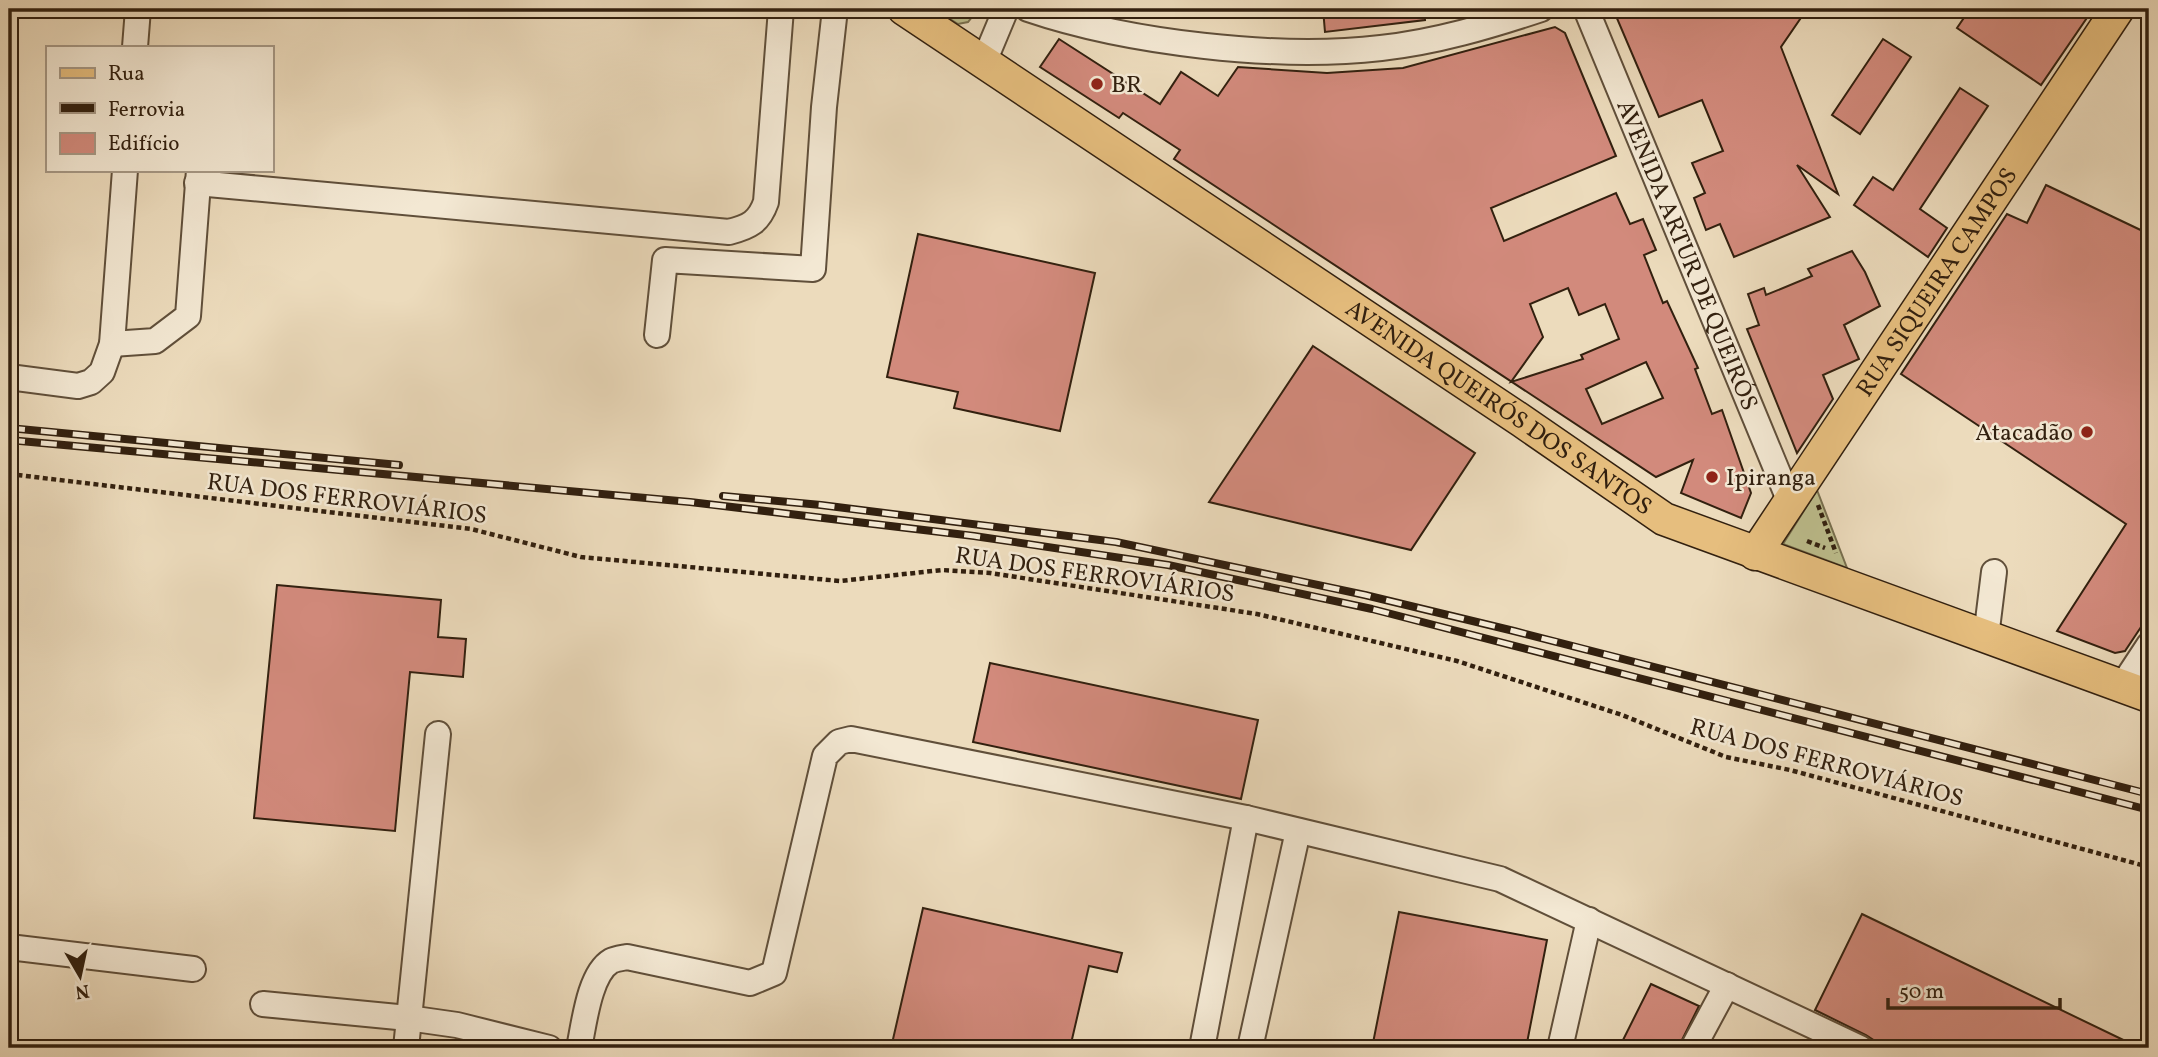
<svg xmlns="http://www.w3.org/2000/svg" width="2158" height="1057" viewBox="0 0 2158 1057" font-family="Vollkorn,serif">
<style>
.green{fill:#bdbe8d;stroke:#786f4e;stroke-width:2}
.building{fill:#d28a7c;stroke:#32200f;stroke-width:2;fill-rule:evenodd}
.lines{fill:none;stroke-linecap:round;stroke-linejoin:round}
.minor-casing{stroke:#604f3a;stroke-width:28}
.major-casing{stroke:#32200f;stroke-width:35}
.path{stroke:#32200f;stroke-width:4.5;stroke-dasharray:5 3.5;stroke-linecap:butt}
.minor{stroke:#f3e8d3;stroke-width:24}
.major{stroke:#e6be7e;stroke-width:32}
.rail-casing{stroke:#32200f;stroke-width:8}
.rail{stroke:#f3e8d3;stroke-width:5;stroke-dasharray:16;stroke-linecap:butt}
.poi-dot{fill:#8f2418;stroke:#f3e8d3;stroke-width:2.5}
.labels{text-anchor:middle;stroke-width:5;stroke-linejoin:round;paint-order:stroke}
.poi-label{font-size:24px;fill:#32200f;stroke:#f3e8d3;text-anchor:start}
.street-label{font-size:24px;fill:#32200f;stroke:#f3e8d3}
</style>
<rect width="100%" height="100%" fill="#ecdbbc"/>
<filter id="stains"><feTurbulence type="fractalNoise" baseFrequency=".00286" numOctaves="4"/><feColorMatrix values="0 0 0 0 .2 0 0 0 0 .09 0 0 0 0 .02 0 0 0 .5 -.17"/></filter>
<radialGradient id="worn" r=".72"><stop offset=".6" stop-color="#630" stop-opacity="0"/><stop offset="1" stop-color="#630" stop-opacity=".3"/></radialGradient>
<g class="green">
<polygon points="934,9 976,9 976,12 968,22 958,24"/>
<polygon points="1817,490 1847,568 1783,544"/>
</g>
<g class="building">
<polygon points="1323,9 1424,9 1425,20 1325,32"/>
<polygon points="1613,9 1807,9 1781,47 1838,194 1797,165 1830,217 1734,257 1720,224 1706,230 1694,198 1705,193 1692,163 1723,151 1702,100 1659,117"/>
<polygon points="1970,9 2093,9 2041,85 1957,28"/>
<path d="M1555,27L1565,33L1616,156L1491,208L1504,241L1616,193L1630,224L1643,219L1656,250L1644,255L1663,303L1667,301L1698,368L1695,369L1712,414L1722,410L1751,493L1741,518L1681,493L1693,460L1656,477L1174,159L1180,150L1123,113L1119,118L1040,67L1059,39L1160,104L1181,72L1218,96L1238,67L1327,73L1403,68ZM1568,288L1579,315L1605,304L1619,339L1581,355L1583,359L1511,382L1543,337L1530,304ZM1646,362L1663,398L1602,424L1586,389Z"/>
<polygon points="1883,39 1911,57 1860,134 1832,115"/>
<polygon points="1960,88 1988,106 1920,209 1947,228 1928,257 1854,205 1873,177 1893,190"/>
<polygon points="2046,185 2149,234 2149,615 2125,651 2115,653 2057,631 2126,524 1901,374 2007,214 2027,223"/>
<polygon points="918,234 1095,273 1060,431 954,408 958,392 887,377"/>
<polygon points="1852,251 1865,272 1880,306 1844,325 1859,359 1823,375 1833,399 1797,453 1747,329 1759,325 1748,294 1764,288 1766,295 1812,276 1808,269"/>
<polygon points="1313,346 1475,453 1411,550 1209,502"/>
<polygon points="277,585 441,600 438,637 466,639 463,677 410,672 395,831 254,818"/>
<polygon points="990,663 1258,720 1241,799 973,742"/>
<polygon points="923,908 1122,953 1117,972 1089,966 1070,1048 891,1048"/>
<polygon points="1399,912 1547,940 1526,1048 1372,1048"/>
<polygon points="1862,914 2140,1048 1886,1048 1866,1035 1815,1010"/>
<polygon points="1651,984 1699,1006 1678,1048 1619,1048"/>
</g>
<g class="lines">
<defs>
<g id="minor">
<path d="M1028,9C1128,43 1277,60 1381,48C1436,42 1490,26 1541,9"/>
<path id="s1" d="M1586,9L1790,502"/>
<polyline points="135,47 138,9"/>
<polyline points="983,64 1006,9"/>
<path d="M197,183L729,232C749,227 759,222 766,202L781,9"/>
<polyline points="657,335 665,260 813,269 824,107 835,9"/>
<polyline points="112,344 155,341 188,316 199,170"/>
<polyline points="9,377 78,386 91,382 102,372 112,344 125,170"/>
<polyline points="1986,637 1994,572"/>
<polyline points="2122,686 2149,645"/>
<polyline points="9,947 193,969"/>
<polyline points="263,1004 408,1018 457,1025 549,1048"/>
<polyline points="406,1048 438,734"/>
<path d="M579,1048C584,1025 589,974 611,961C615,959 622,958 627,957L750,983L774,973L825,756L839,742L851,739L1246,818L1500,879L1860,1048"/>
<polyline points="1202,1048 1246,818"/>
<polyline points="1250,1048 1298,831"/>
<polyline points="1560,1048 1589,920"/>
<polyline points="1693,1048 1727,985"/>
</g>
<g id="major">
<path id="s2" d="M904,9L1522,421L1664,519L2149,696"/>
<path id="s3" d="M1755,554L2118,9"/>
</g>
</defs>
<use href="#minor" class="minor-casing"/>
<use href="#major" class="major-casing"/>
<g class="path">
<polyline points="9,474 471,529 581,557 840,581 942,570 990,573 1257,614 1457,661 1622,715 1726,757 1790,770 2149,867"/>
<polyline points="1818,505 1836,553"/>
<polyline points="1807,541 1825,548"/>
</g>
<use href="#minor" class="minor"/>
<use href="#major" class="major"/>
<defs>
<g id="rail">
<polyline points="9,428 399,465"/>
<polyline points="9,440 690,502 974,536 1168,565 1372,609 2149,810"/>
<polyline points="723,496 821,505 1116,542 1365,595 1514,631 2149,794"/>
</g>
</defs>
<use href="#rail" class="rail-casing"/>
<use href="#rail" class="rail"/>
</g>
<g class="poi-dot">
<circle cx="1097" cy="84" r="7"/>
<circle cx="2087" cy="432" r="7"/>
<circle cx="1712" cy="477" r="7"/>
</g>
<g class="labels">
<g class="poi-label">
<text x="1111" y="92">BR</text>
<text x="2073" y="440" text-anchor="end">Atacadão</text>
<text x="1726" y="485">Ipiranga</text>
</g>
<g class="street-label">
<text dy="8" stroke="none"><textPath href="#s1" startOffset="266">AVENIDA ARTUR DE QUEIRÓS</textPath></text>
<text dy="8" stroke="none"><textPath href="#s3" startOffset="327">RUA SIQUEIRA CAMPOS</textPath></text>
<text dy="8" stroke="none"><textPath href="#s2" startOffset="716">AVENIDA QUEIRÓS DOS SANTOS</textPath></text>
<text transform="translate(347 498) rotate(7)" y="8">RUA DOS FERROVIÁRIOS</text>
<text transform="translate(1095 574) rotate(8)" y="8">RUA DOS FERROVIÁRIOS</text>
<text transform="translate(1827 762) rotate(15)" y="8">RUA DOS FERROVIÁRIOS</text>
</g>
</g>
<rect width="2158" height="1057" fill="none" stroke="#ecdbbc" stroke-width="35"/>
<rect x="10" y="10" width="2137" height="1036" fill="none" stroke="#32200f" stroke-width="3.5"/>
<rect x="18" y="18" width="2123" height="1022" fill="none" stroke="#32200f" stroke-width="2"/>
<rect x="46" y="46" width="228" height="126" fill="#f3e8d3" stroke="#a69885" stroke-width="2"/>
<rect x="60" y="68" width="35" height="10" fill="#e6be7e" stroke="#a69885" stroke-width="2"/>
<text x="108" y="80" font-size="21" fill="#32200f">Rua</text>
<rect x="60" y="103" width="35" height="10" fill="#32200f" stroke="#a69885" stroke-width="2"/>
<text x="108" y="116" font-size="21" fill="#32200f">Ferrovia</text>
<rect x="60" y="133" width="35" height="21" fill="#d28a7c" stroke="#a69885" stroke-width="2"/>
<text x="108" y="150" font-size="21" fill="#32200f">Edifício</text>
<g transform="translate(80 976) rotate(171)" stroke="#f3e8d3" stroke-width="5" paint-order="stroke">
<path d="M0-5L12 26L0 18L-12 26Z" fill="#32200f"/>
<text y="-10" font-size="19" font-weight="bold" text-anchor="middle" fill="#32200f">N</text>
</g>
<path d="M1888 998v10h172v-10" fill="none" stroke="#32200f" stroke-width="3.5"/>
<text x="1899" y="998" font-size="21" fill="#32200f" stroke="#f3e8d3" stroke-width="5" paint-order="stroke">50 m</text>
<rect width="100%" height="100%" filter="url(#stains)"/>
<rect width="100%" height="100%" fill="url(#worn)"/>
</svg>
